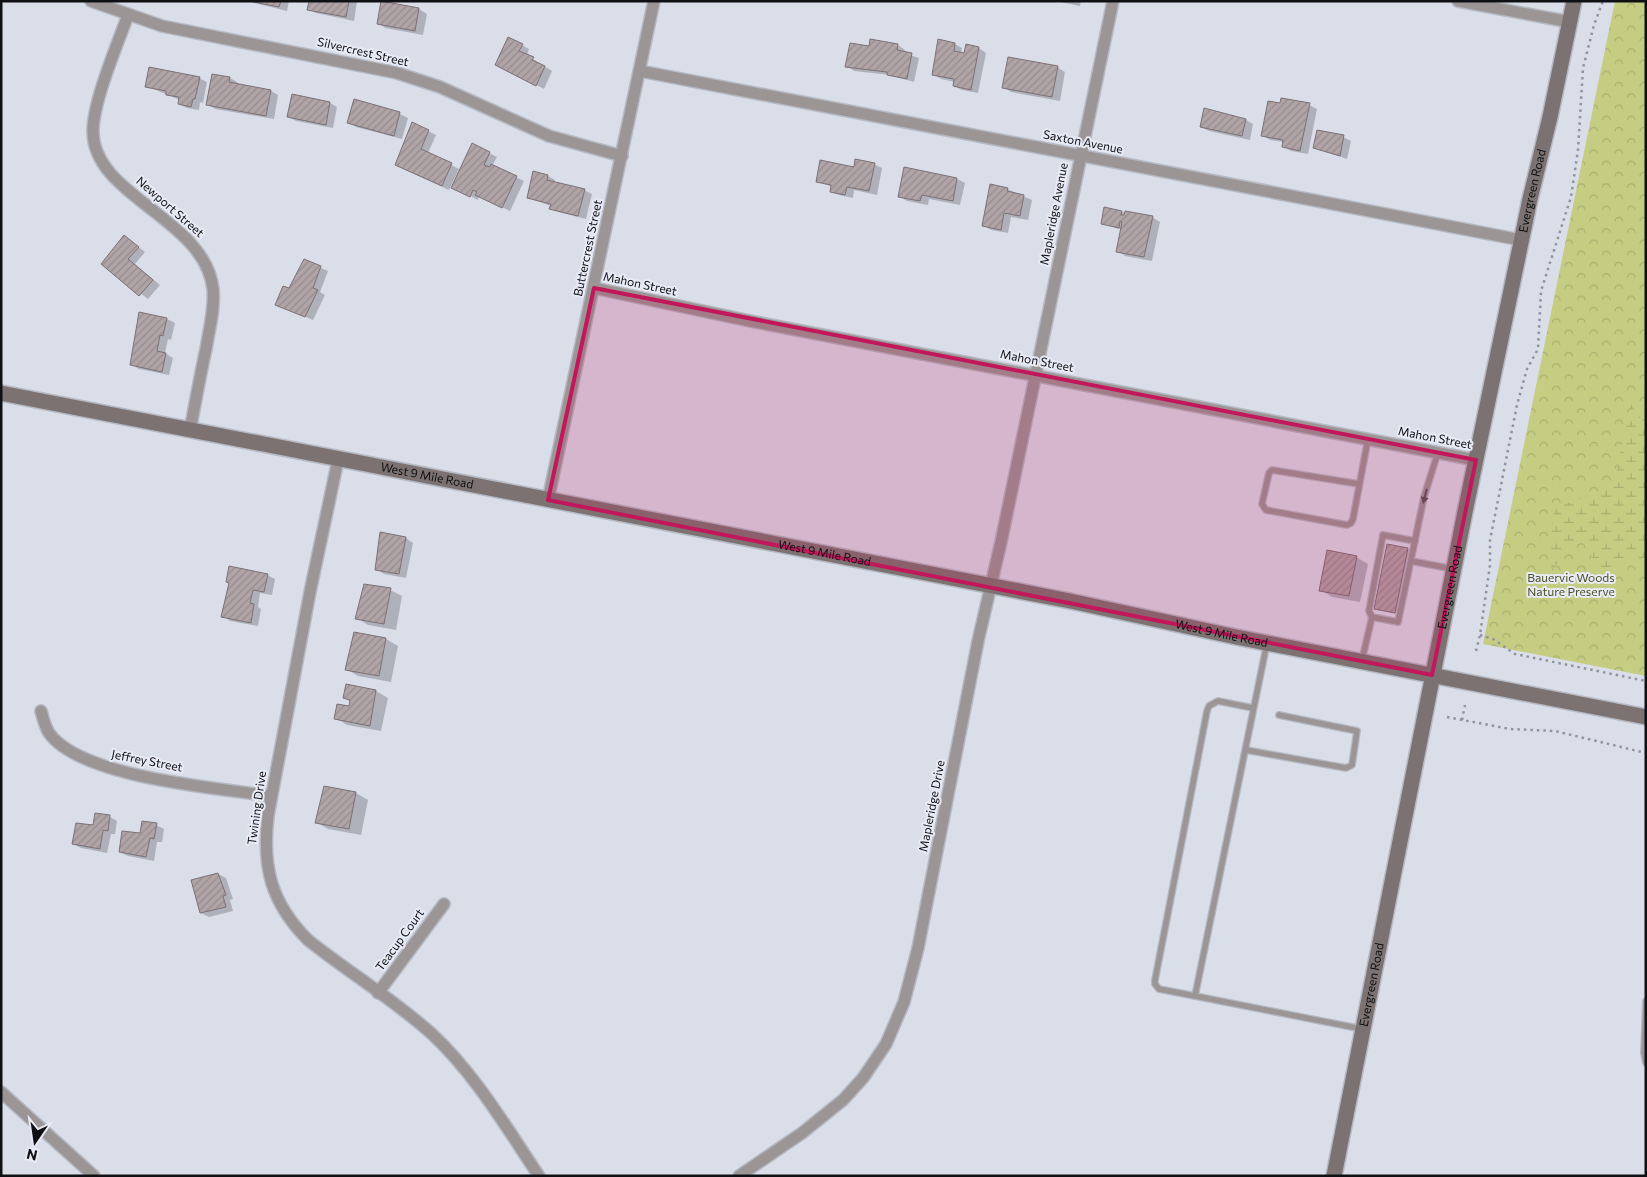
<svg xmlns="http://www.w3.org/2000/svg" width="1647" height="1177" viewBox="0 0 1647 1177" font-family="Commissioner,sans-serif">
<style>
.forest{fill:url(#forest-crowns)}
.wetland{fill:url(#wetland-marsh)}
.shadow{fill:#0003}
.building{fill:url(#building-hatch);stroke:#7c7074}
.lines{fill:none;stroke-linecap:round;stroke-linejoin:round}
.lane-casing{stroke:#b5b9c3;stroke-width:8}
.street-casing{stroke:#b5b9c3;stroke-width:14}
.secondary-casing{stroke:#b5b9c3;stroke-width:18}
.path{stroke:#91949c;stroke-width:2.5;stroke-dasharray:2.5 4;stroke-linecap:butt}
.lane{stroke:#9b9595;stroke-width:5.5}
.street{stroke:#9b9595;stroke-width:11}
.secondary{stroke:#7b7271;stroke-width:15}
.oneway{fill:#555254}
.marked{fill:#c2185b;fill-opacity:0.2;stroke:#c2185b;stroke-width:4;stroke-linejoin:round}
.labels{text-anchor:middle;stroke-width:4;stroke-linejoin:round;paint-order:stroke}
.street-label{font-size:12px;fill:#0f1014;stroke:#e8ebf6}
.park-label{font-size:12px;fill:#4c5025;stroke:#e8ebf6}
</style>
<defs>
<pattern id="forest-crowns" width="20" height="18" patternUnits="userSpaceOnUse" patternTransform="scale(1.25)"><rect width="20" height="18" fill="#c5cd82"/><path d="M2 6a3 3 0 1 1 6 0M12 15a3 3 0 1 1 6 0" fill="none" stroke="#a8af6f"/></pattern>
<pattern id="wetland-marsh" width="20" height="14" patternUnits="userSpaceOnUse" patternTransform="scale(1.25)"><rect width="20" height="14" fill="#c5cd82"/><path d="M1 5h8M5 5V1M11 12h8M15 12V8" fill="none" stroke="#a8af6f"/></pattern>
<pattern id="building-hatch" width="6" height="6" patternUnits="userSpaceOnUse" patternTransform="scale(1.25)"><rect width="6" height="6" fill="#b0a4a7"/><path d="M-1 1l2-2M0 6l6-6M5 7l2-2" fill="none" stroke="#968c8f"/></pattern>
</defs>
<rect width="100%" height="100%" fill="#dadee9"/>
<polygon class="forest" points="1615,1 1646,1 1646,676 1483,644"/>
<polygon class="wetland" points="1631,404 1646,426 1646,559 1629,556 1603,575 1581,539 1548,573 1554,508 1613,487"/>
<g class="shadow">
<polygon points="246,1 289,1 287,11"/>
<polygon points="310,1 357,1 354,21 316,13 309,9"/>
<polygon points="1055,1 1081,1 1080,6"/>
<polygon points="382,2 419,9 427,14 423,35 385,28 378,23"/>
<polygon points="955,44 962,48 961,54 965,55 979,48 986,53 978,93 962,90 954,86 955,82 941,79 933,74"/>
<polygon points="522,45 529,49 527,55 552,71 544,89 504,69"/>
<polygon points="898,45 905,50 904,53 919,58 914,82 890,75 854,71 847,66 870,48"/>
<polygon points="1057,67 1065,72 1060,101 1011,92 1003,87"/>
<polygon points="199,78 207,82 203,103 200,102 199,110 187,108 179,104 180,100 146,86"/>
<polygon points="230,78 237,82 237,85 271,91 278,95 274,119 215,109 208,104"/>
<polygon points="355,101 400,114 408,118 402,139 356,127 349,122"/>
<polygon points="330,103 337,107 333,128 296,121 289,117"/>
<polygon points="1309,105 1317,109 1308,154 1291,151 1283,146 1284,142 1270,140 1262,135"/>
<polygon points="1246,120 1253,124 1250,140 1209,131 1201,127"/>
<polygon points="413,124 436,135 428,153 459,169 451,186 453,187 489,153 497,157 492,166 524,181 510,211 479,196 478,200 451,186 449,190 404,169"/>
<polygon points="1343,137 1351,141 1347,159 1315,148"/>
<polygon points="874,164 882,168 877,195 854,190 853,198 839,195 831,191 832,187 817,181"/>
<polygon points="905,169 957,179 965,183 960,205 929,199 928,205 907,201 899,196"/>
<polygon points="534,172 548,176 555,180 555,183 584,190 592,194 586,219 558,212 551,208 551,206 528,198"/>
<polygon points="1007,189 1032,200 1028,220 1011,217 1008,233 991,230 983,225"/>
<polygon points="1121,212 1152,217 1160,222 1152,261 1125,256 1118,251 1122,230 1102,223"/>
<polygon points="124,236 145,252 135,264 160,285 148,299 102,264"/>
<polygon points="304,260 328,271 320,292 325,295 313,320 277,305 290,290"/>
<polygon points="140,313 167,319 175,323 171,340 168,339 165,353 173,358 169,375 139,369 131,364"/>
<polygon points="406,538 413,543 406,578 384,574 376,569"/>
<polygon points="1407,549 1411,551 1398,614 1379,610 1375,608"/>
<polygon points="1356,557 1368,564 1360,602 1332,597 1321,590"/>
<polygon points="267,575 275,579 272,595 260,593 258,607 261,609 258,626 230,621 223,616"/>
<polygon points="390,590 402,596 396,630 368,625 357,618"/>
<polygon points="355,634 386,639 398,646 391,682 358,676 346,669"/>
<polygon points="346,686 376,691 388,698 381,731 347,725 336,718 350,708 351,702 344,698"/>
<polygon points="325,787 356,793 368,800 361,835 328,829 316,822"/>
<polygon points="110,817 117,821 115,834 111,834 107,853 81,848 73,844 94,826"/>
<polygon points="156,825 164,829 162,842 157,842 154,861 128,856 120,852 141,834"/>
<polygon points="218,874 226,878 233,899 230,900 233,911 209,917 201,913"/>
</g>
<g class="building">
<polygon points="249,1 281,1 279,7"/>
<polygon points="309,1 349,1 346,17 307,10"/>
<polygon points="381,1 419,8 415,31 377,24"/>
<polygon points="508,37 523,44 519,51 534,57 532,60 545,66 536,86 495,65"/>
<polygon points="870,39 898,44 897,50 912,53 907,79 887,75 887,72 845,67 850,43 869,46"/>
<polygon points="938,39 955,43 954,51 964,53 966,44 979,47 971,90 953,86 954,79 932,75"/>
<polygon points="1008,57 1058,66 1052,97 1002,88"/>
<polygon points="149,67 200,77 195,99 193,99 191,107 178,104 179,97 166,95 166,91 145,87"/>
<polygon points="212,74 230,77 229,82 271,90 266,116 206,105"/>
<polygon points="292,94 330,102 326,125 287,117"/>
<polygon points="1281,98 1310,103 1300,151 1282,147 1283,140 1261,136 1268,101 1280,103"/>
<polygon points="354,99 400,112 394,136 347,123"/>
<polygon points="1204,108 1246,119 1242,136 1200,127"/>
<polygon points="412,122 429,130 421,149 452,163 442,186 395,165"/>
<polygon points="1317,130 1344,135 1340,156 1313,148"/>
<polygon points="472,143 490,152 484,165 490,167 491,164 517,176 502,208 475,195 477,192 473,190 470,197 451,188"/>
<polygon points="855,159 875,163 869,191 847,187 845,195 830,192 831,185 816,182 820,160 854,167"/>
<polygon points="904,167 957,178 953,201 922,195 920,201 898,197"/>
<polygon points="533,171 548,175 547,180 585,189 578,216 549,209 551,204 527,198"/>
<polygon points="990,184 1008,188 1007,191 1024,195 1020,216 1004,213 1001,230 982,226"/>
<polygon points="1104,207 1122,211 1121,215 1124,215 1125,211 1153,216 1144,257 1116,252 1122,222 1120,221 1119,228 1101,224"/>
<polygon points="124,235 139,247 128,259 153,280 139,296 101,264"/>
<polygon points="304,259 321,266 313,288 318,290 305,317 275,305 283,286 289,288"/>
<polygon points="139,312 167,318 163,336 160,335 157,351 166,353 162,372 130,365"/>
<polygon points="380,532 406,537 399,574 375,570"/>
<polygon points="1387,544 1408,548 1395,613 1374,609"/>
<polygon points="1327,550 1357,556 1349,596 1319,591"/>
<polygon points="229,566 268,574 264,592 253,590 250,603 254,604 251,623 221,617 229,583 226,582"/>
<polygon points="364,584 391,588 384,624 355,619"/>
<polygon points="354,632 386,638 379,676 345,670"/>
<polygon points="346,684 376,690 370,726 334,719 337,704 349,706 350,700 343,698"/>
<polygon points="324,786 356,792 349,829 315,823"/>
<polygon points="95,813 110,815 108,831 103,830 100,849 72,844 76,823 93,825"/>
<polygon points="142,821 157,823 154,839 150,838 146,857 119,852 122,831 140,833"/>
<polygon points="218,873 226,895 223,896 226,907 200,913 191,880"/>
</g>
<g class="lines">
<defs>
<g id="lane">
<polyline points="1359,484 1272,470 1269,473 1262,504 1266,510 1347,525 1351,523 1353,519 1368,439"/>
<polyline points="1411,561 1453,569"/>
<polyline points="1372,617 1369,611 1383,535 1415,541"/>
<polyline points="1267,643 1195,996 1362,1029"/>
<polyline points="1362,660 1372,617 1398,622 1424,497 1438,452"/>
<polyline points="1246,750 1346,768 1352,765 1357,731 1279,715"/>
<polyline points="1195,996 1159,989 1155,984 1155,980 1207,711 1209,706 1218,701 1253,708"/>
<polyline points="1646,1001 1644,1053 1646,1063"/>
</g>
<g id="street">
<polyline points="91,1 162,26 397,73 440,87 549,136 622,156"/>
<polyline points="1458,1 1570,22"/>
<path d="M128,15C117,45 93,102 93,131C93,197 205,218 213,289C215,309 209,330 206,349C200,376 195,404 190,431"/>
<polyline points="640,71 1521,240"/>
<polyline points="594,288 755,322 1476,460"/>
<path d="M338,460L310,592L268,816C262,867 271,903 308,940C348,972 393,999 432,1034C475,1074 506,1127 539,1176"/>
<polyline points="548,500 654,1"/>
<path d="M41,711C43,718 45,727 49,733C81,778 218,788 271,796"/>
<polyline points="378,993 444,904"/>
<polyline points="1,1092 94,1176"/>
<polyline points="739,1176 802,1133 843,1100 863,1078 886,1044 904,1002 918,948 978,641 1001,542 1113,1"/>
</g>
<g id="secondary">
<path id="s1" d="M1,393L1070,601L1236,637L1646,717"/>
<path id="s2" d="M1334,1176L1465,512L1530,199L1550,117L1574,1"/>
</g>
</defs>
<use href="#lane" class="lane-casing"/>
<use href="#street" class="street-casing"/>
<use href="#secondary" class="secondary-casing"/>
<g class="path">
<polyline points="1480,635 1493,639 1515,654 1646,681"/>
<polyline points="1476,651 1480,635 1490,565 1490,540 1517,405 1527,369 1538,349 1541,291 1571,197 1578,150 1583,68 1594,25 1603,1"/>
<polyline points="1447,717 1510,729 1555,731 1646,753"/>
<polyline points="1462,720 1465,705"/>
</g>
<use href="#lane" class="lane"/>
<use href="#street" class="street"/>
<use href="#secondary" class="secondary"/>
</g>
<defs><path id="oneway-solid" d="M-6-.8H1V-3.2L6.5 0L1 3.2V.8H-6Z" transform="scale(1.25)"/></defs>
<use class="oneway" href="#oneway-solid" transform="translate(1425 496) rotate(104)"/>
<path class="marked" d="M594,288L1476,460L1432,675L548,500Z"/>
<g class="labels">
<g class="street-label">
<text transform="translate(363 52) rotate(13)" y="4">Silvercrest Street</text>
<text transform="translate(1083 142) rotate(11)" y="4">Saxton Avenue</text>
<text dy="4" stroke="none"><textPath href="#s2" startOffset="1005">Evergreen Road</textPath></text>
<text transform="translate(170 207) rotate(41)" y="4">Newport Street</text>
<text transform="translate(1054 214) rotate(-79)" y="4">Mapleridge Avenue</text>
<text transform="translate(588 248) rotate(-78)" y="4">Buttercrest Street</text>
<text transform="translate(640 284) rotate(12)" y="4">Mahon Street</text>
<text transform="translate(1037 361) rotate(11)" y="4">Mahon Street</text>
<text transform="translate(1435 438) rotate(11)" y="4">Mahon Street</text>
<text dy="4" stroke="none"><textPath href="#s1" startOffset="434">West 9 Mile Road</textPath></text>
<text dy="4" stroke="none"><textPath href="#s1" startOffset="839">West 9 Mile Road</textPath></text>
<text dy="4" stroke="none"><textPath href="#s2" startOffset="600">Evergreen Road</textPath></text>
<text dy="4" stroke="none"><textPath href="#s1" startOffset="1244">West 9 Mile Road</textPath></text>
<text transform="translate(147 761) rotate(11)" y="4">Jeffrey Street</text>
<text transform="translate(932 806) rotate(-79)" y="4">Mapleridge Drive</text>
<text transform="translate(257 808) rotate(-82)" y="4">Twining Drive</text>
<text transform="translate(400 940) rotate(-54)" y="4">Teacup Court</text>
<text dy="4" stroke="none"><textPath href="#s2" startOffset="195">Evergreen Road</textPath></text>
</g>
<g class="park-label">
<text x="1571" y="582">Bauervic Woods<tspan x="1571" dy="14">Nature Preserve</tspan></text>
</g>
</g>
<rect width="1647" height="1177" fill="none" stroke="#0f1014" stroke-width="5"/>
<g transform="translate(35 1142) rotate(193)" stroke="#e8ebf6" stroke-width="4" paint-order="stroke">
<path d="M0-4L9 19L0 12L-9 19Z" fill="#0f1014"/>
<text y="-8" font-size="14" font-weight="bold" text-anchor="middle" fill="#0f1014">N</text>
</g>
</svg>
